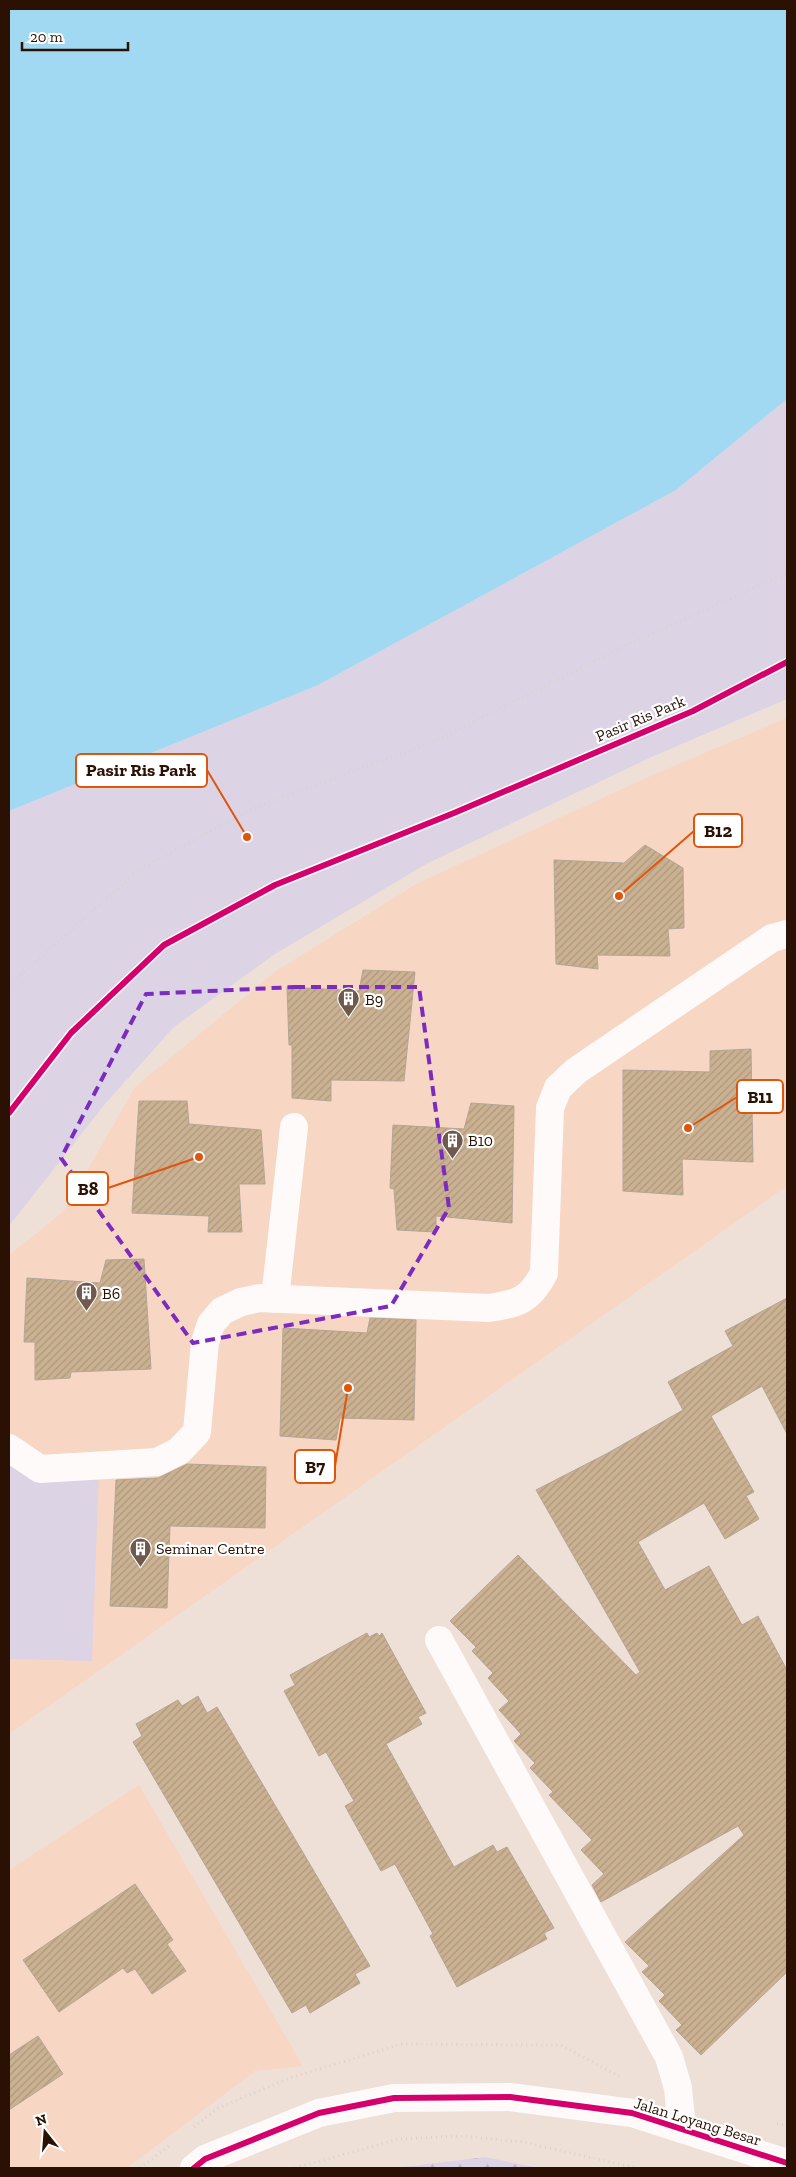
<svg xmlns="http://www.w3.org/2000/svg" width="796" height="2177" viewBox="0 0 796 2177" font-family="'Zilla Slab',serif">
<style>
.built{fill:#f7d6c4}
.forest{fill:url(#forest-firs)}
.park{fill:#dcd3e5}
.water{fill:#a2d9f2}
.building{fill:url(#building-hatch);stroke:#b5a596}
.lines{fill:none;stroke-linecap:round;stroke-linejoin:round}
.path{stroke:#d8d3d0;stroke-width:3;stroke-dasharray:1 4;stroke-linecap:butt}
.minor{stroke:#fdfaf9;stroke-width:28}
.cycleway-casing{stroke:#fff;stroke-width:9}
.cycleway{stroke:#d6006c;stroke-width:6}
.marked{fill:none;stroke:#7b2cbf;stroke-width:4;stroke-dasharray:10 6;stroke-linejoin:round}
.labels{text-anchor:middle;stroke-width:4.5;stroke-linejoin:round;paint-order:stroke}
.street-label{font-size:16px;fill:#2a1103;stroke:#fff}
.poi-label{font-size:16px;fill:#2a1103;stroke:#fff;text-anchor:start}
.leader{fill:none;stroke:#de550c;stroke-width:2}
.callout-dot{fill:#de550c;stroke:#fff;stroke-width:2}
.callout{fill:#fff;stroke:#de550c;stroke-width:2}
.callout-label{font-size:18px;text-anchor:middle;font-weight:bold;fill:#2a1103}
</style>
<defs>
<pattern id="forest-firs" width="22" height="20" patternUnits="userSpaceOnUse" patternTransform="scale(1.25)"><rect width="22" height="20" fill="#dcd3e5"/><path d="M5 1l3.5 6h-7zM16 11l3.5 6h-7z" fill="#bdb4c3"/></pattern>
<pattern id="building-hatch" width="6" height="6" patternUnits="userSpaceOnUse" patternTransform="scale(1.25)"><rect width="6" height="6" fill="#cab192"/><path d="M-1 1l2-2M0 6l6-6M5 7l2-2" fill="none" stroke="#ae977c"/></pattern>
</defs>
<rect width="100%" height="100%" fill="#efe0d7"/>
<g class="built">
<polygon points="787,718 787,1186 9,1734 9,1255 64,1211 135,1087 276,971 418,883 657,773"/>
<polygon points="139,1785 303,2066 255,2071 127,2168 12,2168 9,2163 9,1870"/>
</g>
<polygon class="forest" points="485,2157 539,2168 396,2168"/>
<g class="park">
<polygon points="787,399 787,699 656,755 428,863 275,954 174,1027 105,1104 9,1226 9,811 318,685 676,490"/>
<polygon points="9,1465 99,1468 92,1661 9,1659"/>
</g>
<polygon class="water" points="9,9 787,9 787,399 676,490 318,685 9,811"/>
<g class="building">
<polygon points="645,845 683,868 684,928 668,929 670,956 597,955 598,969 556,964 554,860 624,863"/>
<polygon points="363,970 415,972 404,1081 331,1080 331,1101 292,1098 292,1045 289,1045 287,987 359,991"/>
<polygon points="751,1049 753,1162 682,1159 683,1195 623,1191 623,1070 710,1072 710,1051"/>
<polygon points="139,1101 187,1101 189,1124 261,1130 265,1184 239,1184 242,1232 208,1232 209,1216 132,1213"/>
<polygon points="471,1103 514,1106 512,1223 436,1216 436,1232 397,1230 394,1189 390,1188 393,1125 464,1129"/>
<polygon points="144,1259 151,1369 71,1372 70,1378 35,1380 35,1342 24,1342 27,1278 100,1283 106,1260"/>
<polygon points="787,1298 787,1434 762,1386 711,1416 754,1492 746,1496 759,1519 725,1539 704,1503 638,1542 665,1590 709,1566 742,1625 758,1616 787,1670 787,1972 701,2055 676,2030 682,2025 659,2001 665,1995 642,1972 649,1966 625,1942 744,1835 738,1826 601,1902 592,1885 604,1874 581,1850 592,1840 549,1795 553,1792 530,1768 535,1763 514,1741 521,1734 499,1710 509,1701 488,1678 493,1673 472,1651 476,1647 450,1621 518,1555 636,1675 640,1672 536,1490 608,1453 683,1410 668,1382 733,1346 725,1331"/>
<polygon points="370,1318 416,1320 414,1420 340,1418 336,1440 280,1436 283,1328 367,1333"/>
<polygon points="187,1464 266,1467 265,1528 170,1526 167,1608 110,1606 116,1480 158,1478"/>
<polygon points="367,1633 369,1637 377,1633 379,1636 382,1633 426,1713 418,1717 422,1724 386,1744 454,1867 493,1845 497,1852 507,1847 554,1928 544,1933 547,1939 457,1987 430,1936 433,1934 395,1864 381,1871 345,1806 354,1801 326,1752 319,1756 284,1691 295,1685 290,1675"/>
<polygon points="198,1696 207,1713 217,1707 370,1966 355,1974 360,1983 310,2013 306,2005 292,2013 133,1742 142,1736 136,1724 178,1700 182,1706"/>
<polygon points="135,1884 173,1940 167,1944 186,1971 152,1994 135,1969 127,1973 123,1968 59,2012 23,1960"/>
<polygon points="38,2036 63,2074 9,2110 9,2055"/>
</g>
<g class="lines">
<g class="path">
<polyline points="9,985 140,869 254,808 435,741 627,645 787,573"/>
<polyline points="777,2124 787,2125"/>
<polyline points="194,2127 218,2108 290,2078 401,2044 561,2045 622,2078"/>
<polyline points="140,2168 169,2146"/>
<polyline points="295,2168 399,2139 459,2136 523,2142 637,2168"/>
</g>
<g class="minor">
<polyline points="275,1299 294,1127"/>
<path d="M9,1448L40,1469L157,1462L179,1451L197,1432L205,1342L211,1324L222,1311L241,1302L260,1298L489,1308C518,1304 530,1300 544,1273L550,1108L558,1088L576,1071L772,938L787,934"/>
<polyline points="439,1640 669,2057 678,2088 682,2129"/>
<polyline points="194,2168 205,2159 319,2113 394,2098 510,2097 632,2113 787,2163"/>
</g>
<defs>
<g id="cycleway">
<polyline points="9,1113 71,1033 164,945 275,885 454,813 693,711 787,662"/>
<polyline points="194,2168 205,2159 319,2113 394,2098 510,2097 632,2113 787,2163"/>
</g>
</defs>
<use href="#cycleway" class="cycleway-casing"/>
<use href="#cycleway" class="cycleway"/>
</g>
<path class="marked" d="M295,987H419L449,1208L391,1306L193,1343L61,1158L146,994Z"/>
<defs>
<symbol id="building-pin" viewBox="-11 -11 22 30"><path d="M0 17L-7.5 6A9.5 9.5 0 1 1 7.5 6Z" fill="#6f594d" stroke="#fff"/><path d="M-4-6H4V6H1V3H-1V6H-4ZM-2.5-4.3h1.7v1.8h-1.7ZM.8-4.3h1.7v1.8H.8ZM-2.5-1h1.7V.8h-1.7ZM.8-1h1.7V.8H.8Z" fill="#fff"/></symbol>
</defs>
<g fill-rule="evenodd">
<use href="#building-pin" x="336" y="986" width="25" height="34"/>
<use href="#building-pin" x="440" y="1128" width="25" height="34"/>
<use href="#building-pin" x="74" y="1280" width="25" height="34"/>
<use href="#building-pin" x="128" y="1536" width="25" height="34"/>
</g>
<g class="labels">
<g class="street-label">
<text transform="translate(640 718) rotate(-23)" y="6">Pasir Ris Park</text>
<text transform="translate(698 2121) rotate(17)" y="6">Jalan Loyang Besar</text>
</g>
<g class="poi-label">
<text x="365" y="1005">B9</text>
<text x="468" y="1146">B10</text>
<text x="102" y="1299">B6</text>
<text x="156" y="1554">Seminar Centre</text>
</g>
</g>
<path class="leader" d="M247 837L207 770M619 896L694 831M688 1128L737 1097M199 1157L108 1188M348 1388L335 1466"/>
<g class="callout-dot">
<circle cx="247" cy="837" r="5"/>
<circle cx="619" cy="896" r="5"/>
<circle cx="688" cy="1128" r="5"/>
<circle cx="199" cy="1157" r="5"/>
<circle cx="348" cy="1388" r="5"/>
</g>
<g class="callout">
<rect x="76" y="754" width="131" height="33" rx="5"/>
<rect x="694" y="814" width="48" height="33" rx="5"/>
<rect x="737" y="1080" width="46" height="33" rx="5"/>
<rect x="67" y="1172" width="41" height="33" rx="5"/>
<rect x="295" y="1450" width="40" height="33" rx="5"/>
</g>
<g class="callout-label">
<text x="141" y="776">Pasir Ris Park</text>
<text x="718" y="837">B12</text>
<text x="760" y="1103">B11</text>
<text x="88" y="1195">B8</text>
<text x="315" y="1473">B7</text>
</g>
<rect width="796" height="2177" fill="none" stroke="#2a1103" stroke-width="20"/>
<g transform="translate(45 2132) rotate(343)" stroke="#ffffff" stroke-width="4" paint-order="stroke">
<path d="M0-4L9 19L0 12L-9 19Z" fill="#2a1103"/>
<text y="-8" font-size="14" font-weight="bold" text-anchor="middle" fill="#2a1103">N</text>
</g>
<path d="M22 42v8h106v-8" fill="none" stroke="#2a1103" stroke-width="2.5"/>
<text x="30" y="42" font-size="15" fill="#2a1103" stroke="#ffffff" stroke-width="4" paint-order="stroke">20 m</text>
</svg>
